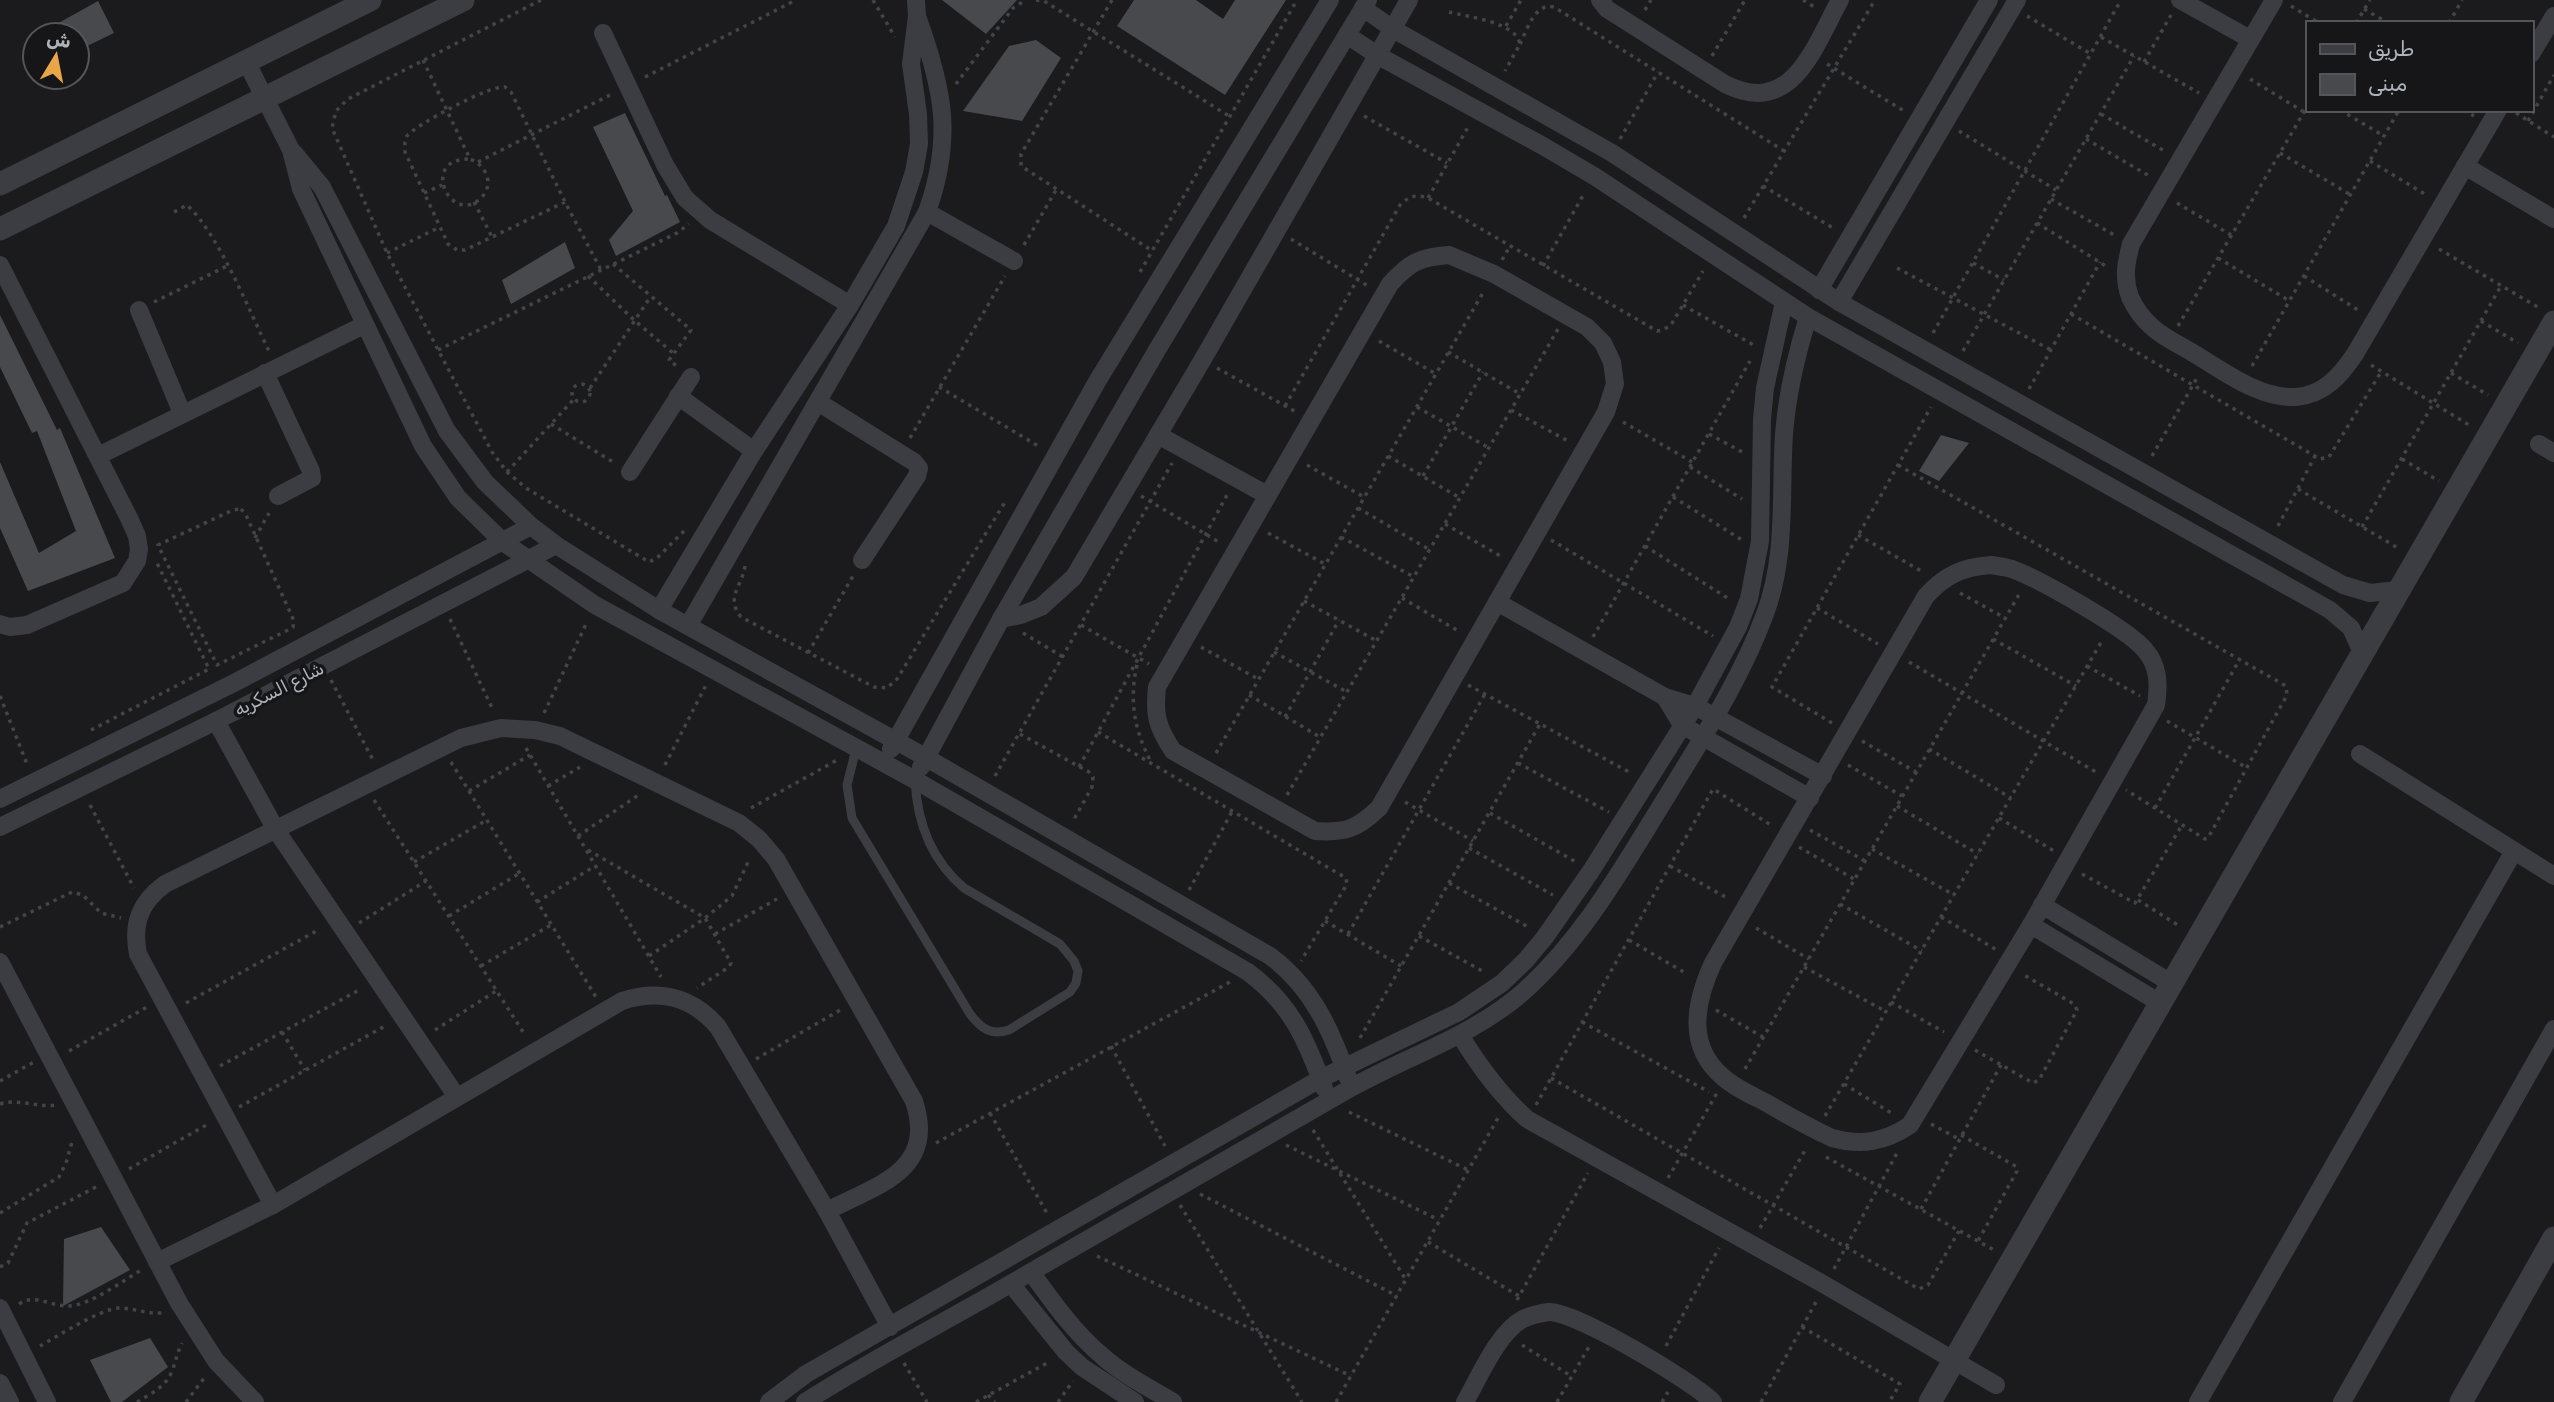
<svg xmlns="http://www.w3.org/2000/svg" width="2554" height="1402" viewBox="0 0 2554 1402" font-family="Rubik,'Noto Sans Arabic',sans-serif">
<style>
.building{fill:#48494d}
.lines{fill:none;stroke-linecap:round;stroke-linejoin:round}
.path{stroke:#424449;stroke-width:3.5;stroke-dasharray:3.5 5;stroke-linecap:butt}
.service{stroke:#3c3d42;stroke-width:9}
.minor{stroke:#3c3d42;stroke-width:18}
.tertiary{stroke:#3c3d42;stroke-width:23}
.labels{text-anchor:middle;stroke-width:7;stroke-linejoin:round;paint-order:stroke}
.street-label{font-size:18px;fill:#aeb3bb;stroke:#161618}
</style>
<rect width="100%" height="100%" fill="#1b1b1d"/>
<g class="building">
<polygon points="942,0 1017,0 986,34"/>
<polygon points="1134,0 1196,0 1223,19 1235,0 1286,0 1225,95 1117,26"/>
<polygon points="98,1 114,33 77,51 77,35 37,35"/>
<polygon points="1036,40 1061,58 1022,121 963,111 1009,46"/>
<polygon points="625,113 665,196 667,195 680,222 616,256 609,240 633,211 593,127"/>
<polygon points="565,242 575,268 511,304 502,280"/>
<polygon points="0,315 57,430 60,428 115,558 28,591 0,528 0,462 39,553 76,531 37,431 32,433 0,367"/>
<polygon points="1941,435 1969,443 1939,481 1919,471"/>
<polygon points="101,1227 130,1270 63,1306 64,1239"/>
<polygon points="150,1338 168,1367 122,1402 111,1402 90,1360"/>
</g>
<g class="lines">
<g class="path">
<polyline points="541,0 348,99 336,111 332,128 387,253 492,452 507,472 526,488 649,562 657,558 684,531"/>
<polyline points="873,0 895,37"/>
<polyline points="1036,0 1044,1 1229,116"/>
<polyline points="1112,0 1021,154 1021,166 1151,250"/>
<polyline points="1803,0 1816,8"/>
<polyline points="2291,6 2319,23"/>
<polyline points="2364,9 2388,23"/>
<polyline points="1645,10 1651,0"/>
<path d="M1449,12C1468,17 1516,22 1520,44L1505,71"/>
<polyline points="2027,16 2091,54"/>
<polyline points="2356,23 2370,0"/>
<polyline points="2449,23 2462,0"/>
<polyline points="1506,26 1521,0"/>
<polyline points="2101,37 2199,93"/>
<path d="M1520,44C1527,30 1535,2 1554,7L1784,151"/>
<polyline points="1712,56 1745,0"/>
<path d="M423,60L470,159C486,165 495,184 481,198C451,227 418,158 470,159"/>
<polyline points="2144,62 2171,15"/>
<polyline points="1827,64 1904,111"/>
<polyline points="645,77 796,0"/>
<polyline points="2250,79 2304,112"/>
<polyline points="956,84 1013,8 1026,0"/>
<polyline points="2340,110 2384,136"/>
<polyline points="2464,110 2474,116"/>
<polyline points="2516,113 2554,137"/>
<polyline points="2101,114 2166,152"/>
<polyline points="1364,116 1447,163"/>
<polyline points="2528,121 2554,75"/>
<polyline points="1959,131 2056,190"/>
<polyline points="1620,139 1658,72"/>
<polyline points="2086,139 2151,177"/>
<polyline points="2280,153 2351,195"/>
<polyline points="2370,161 2428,196"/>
<polyline points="478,162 610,95"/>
<polyline points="1763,186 1833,228"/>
<polyline points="424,193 442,185"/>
<polyline points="1428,198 1468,127"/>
<polyline points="2051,199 2116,236"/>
<polyline points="474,202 492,237"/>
<path d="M565,202L465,250H457L448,244L405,152C405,146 404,141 407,136C415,125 492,84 505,87L511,92L565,202L601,270"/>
<polyline points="2177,203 2231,235"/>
<path d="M174,212L187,205C220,236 249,311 270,353"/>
<polyline points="1744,218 1875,0"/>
<polyline points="2037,223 2109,268"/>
<polyline points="1291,239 1368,286"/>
<polyline points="1024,245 1056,190"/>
<polyline points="2439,249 2541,309"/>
<polyline points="387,253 440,227"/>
<polyline points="2218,258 2288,300"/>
<polyline points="1502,260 1510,246"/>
<polyline points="1973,263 2004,280"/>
<polyline points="613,264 691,330 669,360 678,367"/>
<polyline points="1543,266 1585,192"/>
<polyline points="1897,268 2051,350"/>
<polyline points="1140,272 1297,0"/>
<polyline points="588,276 634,320 673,353"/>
<polyline points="2304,276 2358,310"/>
<polyline points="154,302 227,266"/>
<polyline points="1683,305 1757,347"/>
<polyline points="2071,314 2320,459 2329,457 2381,372"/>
<polyline points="2481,321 2518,343"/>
<polyline points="2178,326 2307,107"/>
<polyline points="1933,333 2121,0"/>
<polyline points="1379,341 1436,374"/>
<polyline points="438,350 677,233 689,224"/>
<polyline points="1963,351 2134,56"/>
<polyline points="1448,352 1520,394"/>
<polyline points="2371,365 2469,425"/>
<polyline points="2252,366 2399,110"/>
<polyline points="1217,368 1296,412"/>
<polyline points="2451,373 2488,395"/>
<circle cx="581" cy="393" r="9"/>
<polyline points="939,387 1040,447"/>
<polyline points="590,388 651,296"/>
<polyline points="2029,389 2100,262"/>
<path d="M1285,406L1400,205C1409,196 1416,194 1428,198L1657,331L1663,330L1671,325L1703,271"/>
<polyline points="1417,407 1489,448"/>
<polyline points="1511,410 1568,441"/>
<polyline points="1623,422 1692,462"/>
<polyline points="551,424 613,462"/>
<polyline points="1709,434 1744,453"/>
<polyline points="910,438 1005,276"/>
<polyline points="1388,456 1460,498"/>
<polyline points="2152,456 2197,378"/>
<polyline points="2402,459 2439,481"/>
<polyline points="1307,465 1364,497"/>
<polyline points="1898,465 2286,686 2287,695 2208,838 2205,839 2126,790"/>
<polyline points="1690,467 1742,499"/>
<polyline points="507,472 574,399"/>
<polyline points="1423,476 1483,372"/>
<polyline points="2298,489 2398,548"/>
<polyline points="1141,496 1219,542"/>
<polyline points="1673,497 1742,540"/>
<polyline points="1358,508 1430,550"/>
<polygon points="241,509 246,515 294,621 293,627 288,630 217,665 158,545 233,510"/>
<polyline points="1445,524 1504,558"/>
<polyline points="2278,526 2315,456"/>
<polyline points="2362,527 2501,286"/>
<polyline points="1268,533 1325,564"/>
<polyline points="1858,535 1923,572"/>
<polyline points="1341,537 1414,577"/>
<polyline points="255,538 269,513"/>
<polyline points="1551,540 1713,636"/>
<polyline points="1645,546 1729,599"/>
<path d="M745,566C742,587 725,597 741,617L874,687L887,688L897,679L1005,502"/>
<polyline points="1960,593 2005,618"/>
<polyline points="1402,598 1460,632"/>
<polyline points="1304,601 1377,641"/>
<polyline points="1817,608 1878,644"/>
<polyline points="450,619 493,710"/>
<polyline points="1081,625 1149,664"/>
<polyline points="1023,633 1063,657"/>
<polyline points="1593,637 1750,361"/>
<polyline points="1993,639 2076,686"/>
<polyline points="1201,647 1258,679"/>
<polyline points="1274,652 1347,692"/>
<polyline points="808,653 853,576"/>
<polyline points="1909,662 2096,772"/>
<path d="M1137,665C1129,700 1134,730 1151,762"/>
<polyline points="2087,666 2140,696"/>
<polyline points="331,680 373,760"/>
<polyline points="1468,685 1631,773"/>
<polyline points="1249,695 1320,737"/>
<polyline points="0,696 27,764"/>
<polyline points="544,713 587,622"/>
<polyline points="1285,717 1339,620"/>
<polyline points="2167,721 2247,768"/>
<polyline points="1832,723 1772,687 1931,407"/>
<polyline points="91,730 209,669 157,563"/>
<polyline points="1098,732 1346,878 1347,884 1301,961"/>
<polyline points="1020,734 1089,772 1093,777 1092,787 1073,821"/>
<polyline points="1862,741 1916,772"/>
<polyline points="526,748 661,977"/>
<polyline points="1929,749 2011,798"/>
<polyline points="1216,753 1484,291"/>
<polyline points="451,762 596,997"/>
<polyline points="1518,763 1609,812"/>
<polyline points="665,765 706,685"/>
<polyline points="1848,765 1902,796"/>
<polyline points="1079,767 1227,495"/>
<polyline points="995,776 1172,463"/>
<polyline points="548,786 580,767"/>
<polyline points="469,791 530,755"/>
<polyline points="1287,795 1558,329"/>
<polyline points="374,800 525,1035"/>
<polyline points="1405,802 1473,841"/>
<polyline points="90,805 134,888"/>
<polyline points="1897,806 1978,854"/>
<polyline points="751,808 839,759"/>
<polyline points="2155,808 2240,659"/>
<polyline points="1490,813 1576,862"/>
<polyline points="1999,818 2054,851"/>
<polyline points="1810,830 1865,861"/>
<polyline points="578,836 640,794"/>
<polyline points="1799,847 1854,879"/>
<polyline points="1469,848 1553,895"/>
<polyline points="1872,849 1954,895"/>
<polyline points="588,850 705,918 731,963 729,967 697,988"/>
<polyline points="414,862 487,820"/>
<polyline points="1670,866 1729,899"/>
<polyline points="2082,874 2135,903 2182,825"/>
<polyline points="1449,883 1530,928"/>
<polyline points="1189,890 1234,808"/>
<polyline points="2138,900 2181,927"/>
<polyline points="537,902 595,866"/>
<polyline points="1840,904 1922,951"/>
<polyline points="449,916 520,873"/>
<polyline points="1941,917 1997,950"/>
<polyline points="1325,921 1401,966"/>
<polyline points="359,923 426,881"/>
<polyline points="0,927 72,892 83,895 101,913 121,918"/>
<polyline points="1756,928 1809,959"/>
<polyline points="715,934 777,899"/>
<polyline points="1348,934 1485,694"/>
<polyline points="1419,936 1484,972"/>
<polyline points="1629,940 1687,974"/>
<polyline points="649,956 705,918 732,896 750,858"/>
<polyline points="481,966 551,925"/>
<polyline points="1804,967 1885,1011"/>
<polyline points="1891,1002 1944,1032"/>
<polyline points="186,1003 320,929"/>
<polyline points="1716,1010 1763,1037"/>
<polyline points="1582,1022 1709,1092"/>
<polyline points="435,1030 496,991"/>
<polyline points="282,1032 305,1070"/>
<polyline points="1360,1038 1540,724"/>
<polyline points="1111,1046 1165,1146"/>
<polyline points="1975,1050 2033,1083 2039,1080 2077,1010 2074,1004 2024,975"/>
<polyline points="69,1051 147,1007"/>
<polyline points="756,1059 840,1010"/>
<polyline points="220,1066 361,989"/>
<polyline points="1745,1069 2021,591"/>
<polyline points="1551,1078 1919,1289 1928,1285 1959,1231"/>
<polyline points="0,1081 34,1062"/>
<polyline points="1844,1084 1893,1114"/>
<path d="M0,1104C19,1098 37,1108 56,1105"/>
<polyline points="1536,1105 1713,789 1771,825"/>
<polyline points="239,1107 385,1026"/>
<polyline points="1349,1112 1468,1170"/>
<polyline points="990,1113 1048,1215"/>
<polyline points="1825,1116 2103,639"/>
<polyline points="1931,1124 1959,1139"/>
<polyline points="1313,1130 1406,1280"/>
<polyline points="1961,1135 2017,1167 2017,1171 1978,1241"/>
<polyline points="936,1143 1230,982"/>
<polyline points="1286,1145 1439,1220"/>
<polyline points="1826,1157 1994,1250"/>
<polyline points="129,1169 208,1124"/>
<polyline points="1668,1178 1717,1093"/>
<polyline points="1200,1194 1397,1296"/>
<polyline points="1180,1205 1302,1402"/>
<polyline points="1921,1209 2001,1065"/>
<polyline points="0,1213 59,1177 66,1163 72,1142"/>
<polyline points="1760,1228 1807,1147"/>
<polyline points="1428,1242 1519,1296"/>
<polyline points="1097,1256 1351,1376"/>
<polyline points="0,1267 8,1263 27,1223 98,1186"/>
<polyline points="1834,1269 1897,1153"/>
<polyline points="1517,1300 1588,1173"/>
<path d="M19,1304C35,1293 50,1306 67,1306C88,1307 124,1280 143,1269"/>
<polyline points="1802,1327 1900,1384 1889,1402"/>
<polyline points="1522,1345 1571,1376"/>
<path d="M40,1346C58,1336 100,1309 119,1308C134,1308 145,1314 162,1313"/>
<polyline points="1666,1346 1719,1248"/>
<polyline points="904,1363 927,1402"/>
<polyline points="988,1395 995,1402"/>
<path d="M137,1402C150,1394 166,1387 172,1371C176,1361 177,1353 182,1343"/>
<polyline points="186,1402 205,1377"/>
<polyline points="976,1402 1049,1362"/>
<polyline points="1058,1402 1073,1381"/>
<polyline points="1336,1402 1498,1118"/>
<polyline points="1557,1402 1590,1345"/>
<polyline points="1662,1402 1668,1392"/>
<polyline points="1761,1402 1817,1300"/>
</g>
<path class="service" d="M856,749L847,785L852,818L970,1014C981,1028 990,1036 1009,1030L1070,992L1076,983L1078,971L1074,961L1060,944L964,888C931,860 917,822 915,780"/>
<g class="minor">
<path d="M1600,0L1607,9L1725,84C1792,118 1814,47 1840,0"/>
<polyline points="2180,0 2250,39"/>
<path d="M2274,0L2131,244C2126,263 2123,278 2130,297C2135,308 2143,319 2152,327C2164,338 2180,345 2193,353C2224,371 2259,399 2296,397C2324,395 2341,375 2355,354L2498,110"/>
<polyline points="1363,8 1393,29 1612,153 1839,302 2343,585 2370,593 2398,590"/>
<polyline points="603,33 665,165 685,198 710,220 850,305"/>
<polyline points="1347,35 1377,55 1543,146 1594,176 1808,317 2330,610 2351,628 2362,653"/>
<polyline points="2531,54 2554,16"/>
<path d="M246,61L291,150L301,189L423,446L458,498L503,542L595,605L915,780L1248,972C1291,1004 1306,1039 1324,1088"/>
<path d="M294,153L322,187L447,431L485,482L531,526L556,545L659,610L925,757L1270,956C1312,987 1331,1030 1348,1078"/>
<polyline points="2465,166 2554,219"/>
<polyline points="927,212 1014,261"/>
<path d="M1449,255L1494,274L1587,327L1603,343L1612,362L1615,384L1606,412L1379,808C1357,829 1346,833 1315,831L1173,751C1157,727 1154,715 1157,687L1390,284C1410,262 1420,257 1449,255Z"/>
<polyline points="0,265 129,518 137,536 139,549 137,561 123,583 27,625 10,627 0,624"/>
<polyline points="1819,290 1989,0"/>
<polyline points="1839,302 2017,0"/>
<polyline points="139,310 182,413"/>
<polyline points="265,373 311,471 312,478 278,496"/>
<polyline points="678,396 754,451"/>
<polyline points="818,402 914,462 919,468 917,476 862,560"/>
<polyline points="1158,435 1267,495"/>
<polyline points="2539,444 2554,453"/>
<polyline points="98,456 364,325"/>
<polyline points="630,472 691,377"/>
<path d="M1991,565C1998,566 2005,567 2012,569C2039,579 2128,629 2145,650C2159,666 2159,685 2156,705L2031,925L1910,1125C1885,1142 1861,1146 1832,1138C1809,1127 1787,1115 1765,1102C1751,1095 1735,1088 1723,1077C1686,1046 1695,1002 1713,963L1926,596C1945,575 1963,567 1991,565Z"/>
<polyline points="1497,602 1665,697 1695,706 1823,776"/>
<polyline points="659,610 754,451 850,305 896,226 914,172 919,144 918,114 911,64 917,16 916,0"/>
<polyline points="1001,619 1021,615 1041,607 1074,577 1203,359 1409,0"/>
<path d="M688,626L927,212C953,139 944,91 918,19"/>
<polyline points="1665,697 1682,725 1810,798"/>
<polyline points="216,721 276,830 457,1097"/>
<polyline points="891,749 1098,380 1330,0"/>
<polyline points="2360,754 2554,876"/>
<polyline points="921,767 1001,619 1157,350 1368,0"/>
<polyline points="0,799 236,682 531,526"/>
<polyline points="0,827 216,721 556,545"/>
<polyline points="2042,905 2171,983"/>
<polyline points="2031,925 2160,1003"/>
<polyline points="0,962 179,1303 216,1361 255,1402"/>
<path d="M1460,1035C1479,1066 1500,1095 1527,1119L1825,1285L1996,1385"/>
<path d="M273,1205L138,954C132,924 140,902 165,884L461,738L501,728L535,730L560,736L739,823L759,839L776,859L914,1101C937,1171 877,1185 827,1211"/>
<path d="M157,1262L273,1205L622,1001C660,989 691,996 718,1027L827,1211L890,1327"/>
<path d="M1031,1272C1052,1301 1073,1331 1101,1355C1122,1374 1148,1387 1173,1402"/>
<polyline points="1011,1284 1066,1352 1082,1367 1135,1402"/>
<polyline points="0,1308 47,1402"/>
<polyline points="0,1383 10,1402"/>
<polyline points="769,1402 806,1374 1320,1079 1459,1012 1502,983 1526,960 1545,937 1591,871 1695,706 1738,627 1749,599 1760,541 1762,419 1765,388 1784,302"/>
<path d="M805,1402C872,1359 943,1323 1012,1283C1124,1218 1236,1153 1349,1089C1407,1056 1471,1037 1522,993C1584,938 1624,865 1667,796C1703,737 1741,679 1765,614C1787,555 1780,496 1784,434C1787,394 1796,356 1808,317"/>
<path d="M1465,1402C1479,1378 1498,1332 1523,1319C1529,1316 1542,1313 1549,1312C1577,1312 1692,1381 1713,1402"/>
<polyline points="2198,1402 2514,851"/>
<polyline points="2342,1402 2554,1029"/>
</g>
<g class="tertiary">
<polyline points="0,184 370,0"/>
<polyline points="0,229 463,0"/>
<polyline points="1930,1402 2554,322"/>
<polyline points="2461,1402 2554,1238"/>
</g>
</g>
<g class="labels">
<g class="street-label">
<text transform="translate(279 689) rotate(-27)" y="6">شارع السكريه</text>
</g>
</g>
<rect x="2306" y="21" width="228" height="91" fill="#161618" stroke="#535559" stroke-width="2"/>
<rect x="2320" y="44" width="35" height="10" fill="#3c3d42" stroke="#535559" stroke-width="2"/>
<text x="2368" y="56" font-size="21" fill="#aeb3bb">طريق</text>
<rect x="2320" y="74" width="35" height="21" fill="#48494d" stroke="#535559" stroke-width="2"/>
<text x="2368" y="91" font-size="21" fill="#aeb3bb">مبنى</text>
<g transform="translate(56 56) rotate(10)"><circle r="33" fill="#161618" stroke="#535559" stroke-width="2"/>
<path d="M0-5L12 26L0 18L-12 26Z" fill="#e8a648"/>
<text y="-10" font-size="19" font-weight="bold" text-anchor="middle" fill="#aeb3bb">ش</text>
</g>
</svg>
